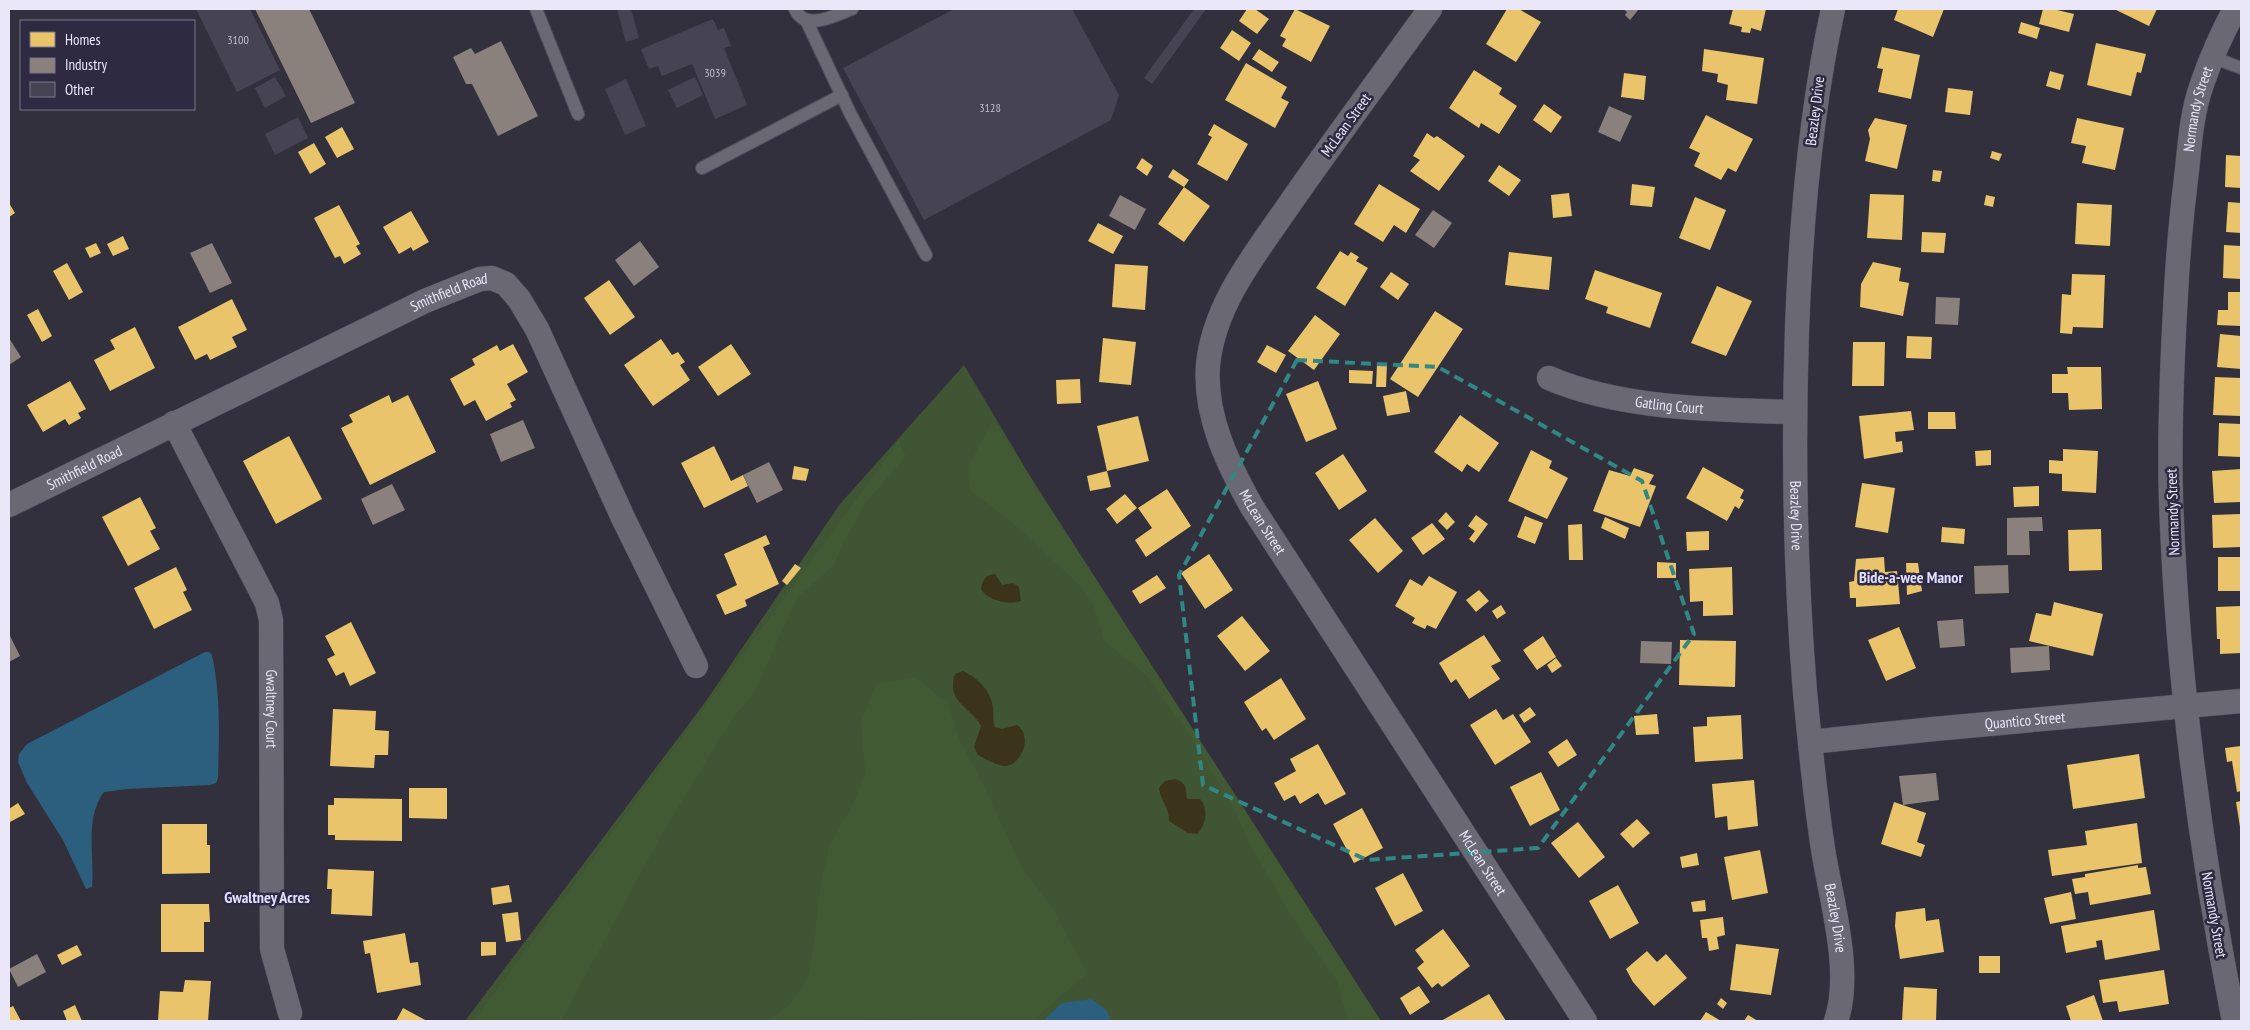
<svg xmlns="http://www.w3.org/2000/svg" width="2250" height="1030" viewBox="0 0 2250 1030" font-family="'PT Sans Narrow',sans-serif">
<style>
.green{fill:#3f5534}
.forest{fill:#415a34}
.sand{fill:#3b341a}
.water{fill:#2b5f7d}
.homes{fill:#e9c46a}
.industry{fill:#8a817c}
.building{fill:#464453}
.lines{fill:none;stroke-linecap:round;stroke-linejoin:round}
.lane-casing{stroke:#504e5a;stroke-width:14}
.street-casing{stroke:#504e5a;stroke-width:25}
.lane{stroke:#696873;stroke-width:12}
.street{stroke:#696873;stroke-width:24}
.marked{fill:none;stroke:#308783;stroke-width:4;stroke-dasharray:10 6;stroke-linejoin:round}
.labels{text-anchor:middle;stroke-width:5;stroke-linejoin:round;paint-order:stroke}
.number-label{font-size:12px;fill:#c0becf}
.street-label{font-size:15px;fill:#e9e7f8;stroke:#2d2a42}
.neighbourhood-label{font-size:16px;font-weight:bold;fill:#e1deff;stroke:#2d2a42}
</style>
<rect width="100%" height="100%" fill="#31303c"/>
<polygon class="green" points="964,365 1105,602 1377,1021 465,1021 706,701 840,504"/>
<g class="forest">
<polygon points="993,419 1381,1021 1348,1021 1337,981 1297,925 1251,847 1232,805 1191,737 1145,674 1104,641 1093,604 1078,584 1016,526 969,489 968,467"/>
<polygon points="899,441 906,456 866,503 844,541 834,565 797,598 755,691 729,724 661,836 561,1021 474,1021"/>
<polygon points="915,677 948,703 960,741 984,786 1022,867 1054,910 1087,974 1032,1021 916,1021 913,1019 768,1021 791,1003 807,980 814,945 818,903 828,848 854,802 865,773 861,722 876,684"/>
</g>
<g class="sand">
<path d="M995,574L1002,585L1013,583L1019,587L1021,601C1009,606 987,600 981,589C983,579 985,575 995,574Z"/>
<path d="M963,671C978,678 991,691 993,707C994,715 992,720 995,727L1002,729L1017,725C1034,737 1020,767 1004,766C996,765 985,759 978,755L974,747L981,726C969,705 946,703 955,674Z"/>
<path d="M1175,779C1186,783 1186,787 1187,799H1200C1209,809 1206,826 1197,834L1188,833L1169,821C1170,809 1160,800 1159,788L1165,781Z"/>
</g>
<g class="water">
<path d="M205,652H209L212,655C221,696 219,736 218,778L216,783L210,785L127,789L104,792C84,819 95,856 92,887L86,889L63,840L27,783L18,762L19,754L27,744Z"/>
<polygon points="1092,999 1108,1012 1110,1021 1046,1021 1046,1018 1062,1003"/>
</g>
<g class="homes">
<polygon points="1247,9 1255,9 1269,19 1257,34 1239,21"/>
<polygon points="1295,9 1330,26 1311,62 1282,46 1286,39 1280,36"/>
<polygon points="1507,9 1519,9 1541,22 1516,62 1486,44"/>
<polygon points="1733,9 1766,9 1761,31 1751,28 1750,33 1741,32 1742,27 1729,24"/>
<polygon points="1898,9 1944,9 1933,37 1894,20"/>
<polygon points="2043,9 2053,9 2074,14 2069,32 2039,24"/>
<polygon points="2114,9 2157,9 2149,26"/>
<polygon points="2021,22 2040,28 2037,39 2018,33"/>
<polygon points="1232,30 1251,43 1239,61 1220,48"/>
<polygon points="2096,43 2146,54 2141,73 2137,72 2131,96 2087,85"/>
<polygon points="1882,47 1920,55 1911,99 1878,92 1883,69 1877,68"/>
<polygon points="1259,49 1279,62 1272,72 1252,59"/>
<polygon points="1704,49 1764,58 1757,104 1726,100 1728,85 1717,82 1718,74 1702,71"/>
<polygon points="1246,63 1287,87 1281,98 1289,102 1275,128 1225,100"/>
<polygon points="1474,70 1502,88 1499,94 1517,106 1499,134 1481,123 1479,128 1449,108"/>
<polygon points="2050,71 2064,75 2060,90 2046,86"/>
<polygon points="1624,73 1646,76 1644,100 1621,97"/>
<polygon points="1948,88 1973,91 1970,115 1945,112"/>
<polygon points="1544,104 1562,117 1551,133 1533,120"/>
<polygon points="1706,115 1753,139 1736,172 1728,168 1721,180 1694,166 1700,153 1689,148"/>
<polygon points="1875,118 1907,125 1897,169 1865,161 1870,139 1868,130"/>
<polygon points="2077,118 2124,128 2115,170 2082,163 2086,146 2071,143"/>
<polygon points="1214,124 1248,144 1227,181 1197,164 1212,137 1208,135"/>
<polygon points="342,127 354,149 337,158 325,137"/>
<polygon points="1427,133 1434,138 1437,136 1465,156 1439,191 1410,171 1420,160 1413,156"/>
<polygon points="314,143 326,164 310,174 298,152"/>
<polygon points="1992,151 2002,154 1999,161 1990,158"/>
<polygon points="2226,155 2241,156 2241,188 2225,187"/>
<polygon points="1142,158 1153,166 1147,176 1136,168"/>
<polygon points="1499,165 1521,180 1509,196 1488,181"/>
<polygon points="1173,169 1189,180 1184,187 1210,206 1184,242 1158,224 1184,187 1168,177"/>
<polygon points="1933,170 1942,171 1940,182 1932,181"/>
<polygon points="1379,184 1420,209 1406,233 1394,225 1383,242 1354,224"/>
<polygon points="1632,184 1655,187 1652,207 1630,205"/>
<polygon points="1569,193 1572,216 1553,218 1551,195"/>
<polygon points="1870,194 1904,195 1902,240 1867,238"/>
<polygon points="1986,195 1995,197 1993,207 1984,205"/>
<polygon points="1695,197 1726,210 1710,250 1679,238"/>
<polygon points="2228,202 2241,203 2241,233 2226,232"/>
<polygon points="9,203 15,213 9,217"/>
<polygon points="2077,203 2112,205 2110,246 2075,244"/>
<polygon points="339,205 360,244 356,246 361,254 344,264 340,256 335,258 314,218"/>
<polygon points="411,211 429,242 413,251 411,247 399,254 383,227"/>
<polygon points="1098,223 1123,236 1113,254 1088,241"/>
<polygon points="1922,232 1946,233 1944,253 1921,252"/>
<polygon points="123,236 129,249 113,256 107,244"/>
<polygon points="96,243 101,253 90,258 85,248"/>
<polygon points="2224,245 2241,246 2241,279 2223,278"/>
<polygon points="1340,251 1348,256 1351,252 1359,257 1356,261 1368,268 1345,306 1316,288"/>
<polygon points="1509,252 1552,257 1549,290 1505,285"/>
<polygon points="1873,262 1901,268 1899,281 1909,283 1903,316 1860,307 1861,284"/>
<polygon points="67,263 83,292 69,300 53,271"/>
<polygon points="1115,264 1148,266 1145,310 1112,307"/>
<polygon points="1595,270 1662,293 1650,328 1606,313 1608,307 1585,299"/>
<polygon points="1391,272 1409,284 1398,300 1380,287"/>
<polygon points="2072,274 2105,275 2103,328 2073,327 2072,334 2060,333 2062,294 2071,295"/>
<polygon points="609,280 635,317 610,335 584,298"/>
<polygon points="1717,286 1752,301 1726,356 1691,343"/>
<polygon points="2228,292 2241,292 2241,326 2217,325 2218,310 2228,310"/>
<polygon points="232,299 247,330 232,337 237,347 210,360 207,354 195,360 178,327"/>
<polygon points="38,309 52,336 42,342 27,315"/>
<polygon points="1435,311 1463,329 1418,397 1390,379"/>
<polygon points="1315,315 1340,334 1314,370 1288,351"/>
<polygon points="135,327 155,368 110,391 94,360 115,349 110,340"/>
<polygon points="2220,334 2241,336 2241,369 2217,367"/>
<polygon points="1907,336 1932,337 1931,359 1906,358"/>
<polygon points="1103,338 1136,342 1131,385 1099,382"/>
<polygon points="661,339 672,355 678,352 685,362 680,365 690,380 653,406 624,365"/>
<polygon points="1853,342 1885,342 1884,386 1852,386"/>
<polygon points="513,344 528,372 507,384 516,400 510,403 512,407 486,421 475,400 464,406 450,379 475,365 472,359 497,345 500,351"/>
<polygon points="731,344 751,374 718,396 698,367"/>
<polygon points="1267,345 1286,355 1276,373 1257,362"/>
<polygon points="1377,364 1387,364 1386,387 1376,387"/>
<polygon points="2067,367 2101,367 2102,409 2069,410 2068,393 2052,393 2052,374 2068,374"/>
<polygon points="1349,370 1373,371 1372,384 1349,383"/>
<polygon points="2215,377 2241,378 2241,416 2213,415"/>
<polygon points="1080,379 1081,403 1057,404 1056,380"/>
<polygon points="70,381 86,409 78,413 81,418 69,425 65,419 43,432 27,405"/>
<polygon points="1318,381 1337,429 1306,442 1286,394"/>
<polygon points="1406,391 1410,412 1387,416 1383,396"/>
<polygon points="389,395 392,403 408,395 436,452 370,485 341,428 353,422 349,415"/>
<polygon points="1911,411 1914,430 1895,432 1896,442 1902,441 1903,452 1864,459 1859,416"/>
<polygon points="1928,412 1955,412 1956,429 1928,429"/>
<polygon points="1460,415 1499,443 1479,472 1467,464 1462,472 1434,452"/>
<polygon points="1138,416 1149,461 1107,471 1111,487 1090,491 1087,476 1107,471 1097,426"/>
<polygon points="2219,423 2241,424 2241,457 2218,456"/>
<polygon points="289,436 322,499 276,524 243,461"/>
<polygon points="714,446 731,481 743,475 748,486 704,508 681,463"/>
<polygon points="2063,449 2098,451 2096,493 2062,491 2062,474 2049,473 2049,460 2063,461"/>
<polygon points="1531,450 1552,461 1549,468 1568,478 1547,519 1508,501"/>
<polygon points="1991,450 1991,465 1976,466 1975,451"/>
<polygon points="1343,454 1367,491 1339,510 1315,473"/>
<polygon points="794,466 809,469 806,481 792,479"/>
<polygon points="1703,467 1744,490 1740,498 1744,500 1739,509 1735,506 1727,521 1686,498"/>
<polygon points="1634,468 1654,475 1649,484 1656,486 1640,527 1593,511 1609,470 1630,476"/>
<polygon points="2241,469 2241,502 2214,503 2212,471"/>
<polygon points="1862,483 1895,488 1888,533 1855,527"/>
<polygon points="2039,486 2039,506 2014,507 2013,487"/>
<polygon points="1167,489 1191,526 1146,557 1135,540 1152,528 1138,508"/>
<polygon points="1125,494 1137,508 1117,524 1106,509"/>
<polygon points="140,497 156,528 150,531 160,549 128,566 102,517"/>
<polygon points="1446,512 1455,522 1447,530 1438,521"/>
<polygon points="2241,514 2241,547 2213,548 2212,515"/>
<polygon points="1476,515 1488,524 1474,543 1469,539 1475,531 1468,526"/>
<polygon points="1525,516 1543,523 1535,544 1517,537"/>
<polygon points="1605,517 1629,528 1625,539 1601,528"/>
<polygon points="1375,518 1403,551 1378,573 1349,540"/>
<polygon points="1432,523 1445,539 1423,555 1411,538"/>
<polygon points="1582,524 1583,560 1569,560 1568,525"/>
<polygon points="1942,527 1965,529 1964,544 1941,542"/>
<polygon points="2101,529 2102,570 2069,571 2068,530"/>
<polygon points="1709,531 1709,550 1687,551 1686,532"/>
<polygon points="766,535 770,544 763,547 779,584 745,600 747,606 725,615 716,595 737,585 724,554"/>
<polygon points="1209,554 1233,590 1205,609 1181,573"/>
<polygon points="1884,557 1885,572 1897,571 1900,604 1856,607 1856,598 1850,598 1849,582 1854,581 1856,559"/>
<rect x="2218" y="557" width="23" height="34"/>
<polygon points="1657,562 1676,563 1676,578 1657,578"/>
<polygon points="1906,563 1918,563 1922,591 1907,595"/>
<polygon points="795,564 801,568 787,585 782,581"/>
<polygon points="176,567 187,590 183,592 192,610 154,629 134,588"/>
<polygon points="1732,567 1733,615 1703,616 1703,601 1690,602 1689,569"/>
<polygon points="1157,575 1166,588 1140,604 1132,591"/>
<polygon points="1429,576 1457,592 1436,629 1427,625 1425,629 1412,623 1415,618 1395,606 1410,579 1422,586"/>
<polygon points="1479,590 1489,601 1476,612 1466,600"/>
<polygon points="2054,602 2103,614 2093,656 2029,641 2036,613 2051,616"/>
<polygon points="1501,605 1506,613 1497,619 1492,611"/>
<polygon points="2241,606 2241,653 2220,654 2220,639 2217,639 2216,607"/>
<polygon points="1242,616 1270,651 1245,671 1217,636"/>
<polygon points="351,622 376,673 350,686 344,672 336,676 327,659 335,655 325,636"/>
<polygon points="1899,627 1916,668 1886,681 1868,640"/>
<polygon points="1484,635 1501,661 1491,666 1500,679 1469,699 1456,679 1451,683 1439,663"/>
<polygon points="1543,636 1556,657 1537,670 1523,650"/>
<polygon points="1680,640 1736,641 1735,687 1679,685"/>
<polygon points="1556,658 1562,666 1552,673 1547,665"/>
<polygon points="1281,678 1306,719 1274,740 1266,728 1262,731 1244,702"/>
<polygon points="1530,707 1536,715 1524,723 1519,715"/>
<polygon points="333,709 376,711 375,730 389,731 388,755 375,755 374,768 330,766"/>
<polygon points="1496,709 1503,720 1513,714 1531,742 1495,765 1470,725"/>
<polygon points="1657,714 1659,734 1636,735 1634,716"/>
<polygon points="1741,715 1743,759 1695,762 1693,727 1707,726 1707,717"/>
<polygon points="1567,739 1577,755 1558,767 1548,752"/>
<polygon points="1318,744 1346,794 1325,805 1318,793 1300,804 1295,795 1284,801 1274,783 1296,771 1290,759"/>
<polygon points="2241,746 2241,791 2237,792 2232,761 2227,762 2225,748"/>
<polygon points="2139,754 2145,798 2073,809 2067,765"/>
<polygon points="1541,772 1560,810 1530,826 1510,787"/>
<polygon points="1754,780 1758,826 1728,830 1727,816 1715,818 1712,784"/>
<polygon points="409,788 447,788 447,819 409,818"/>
<polygon points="334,798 402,799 402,841 335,840 335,835 328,835 328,805 334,805"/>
<polygon points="2241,801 2241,827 2240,827 2236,802"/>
<polygon points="1894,802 1926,813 1917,842 1925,845 1921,857 1881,844"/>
<polygon points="18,803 25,814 10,822 9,809"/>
<polygon points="1362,808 1383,848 1354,863 1333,824"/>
<polygon points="1637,819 1650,833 1633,848 1620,834"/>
<polygon points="1578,822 1605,857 1579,878 1551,843"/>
<polygon points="2137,823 2142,863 2052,876 2048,850 2087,845 2085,831"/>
<polygon points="162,824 207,824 207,845 210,845 210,873 162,874"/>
<polygon points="1760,850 1768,893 1732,900 1724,857"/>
<polygon points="1697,853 1699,865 1682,868 1680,857"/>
<polygon points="2138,865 2138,868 2146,867 2151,894 2090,905 2088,892 2075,894 2072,879 2085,877 2085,874"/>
<polygon points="328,869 374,871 372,916 331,914 332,889 327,889"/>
<polygon points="1403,873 1423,911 1395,926 1375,888"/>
<polygon points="509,885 512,902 493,905 491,888"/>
<polygon points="1618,885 1639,923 1610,939 1589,901"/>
<polygon points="2071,892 2076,919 2050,924 2044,898"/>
<polygon points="1705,900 1706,911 1693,912 1691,902"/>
<polygon points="161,904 209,904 210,922 204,922 204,952 161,952"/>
<polygon points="1925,908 1926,921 1939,919 1944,952 1900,959 1895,926 1896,912"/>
<polygon points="2154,910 2160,950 2105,960 2102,940 2096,941 2097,947 2066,953 2061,926"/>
<polygon points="518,912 521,940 506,942 502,914"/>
<polygon points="1723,917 1725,935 1717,937 1719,949 1709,951 1707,938 1702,938 1700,920"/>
<polygon points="1443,929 1470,966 1442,987 1438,983 1432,988 1417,968 1424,962 1415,950"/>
<polygon points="405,933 410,963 418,962 421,985 377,993 370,953 365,954 363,941"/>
<polygon points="481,942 496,942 496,955 481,956"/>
<polygon points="1736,944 1779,949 1771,995 1730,990"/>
<polygon points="77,945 82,955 62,965 57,955"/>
<polygon points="1647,951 1657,962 1666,954 1687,978 1654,1006 1633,982 1626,969"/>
<rect x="1979" y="956" width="21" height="17"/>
<polygon points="2164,970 2169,1004 2119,1012 2117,1001 2103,1003 2099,980"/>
<polygon points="185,980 211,981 208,1021 158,1021 160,991 183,992"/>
<polygon points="1419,986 1430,1002 1410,1015 1400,998"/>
<polygon points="1904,987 1937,989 1936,1021 1902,1021"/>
<polygon points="1489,994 1506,1021 1441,1021"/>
<polygon points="2094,995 2103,1021 2071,1021 2066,1006"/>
<polygon points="1721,998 1727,1003 1723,1009 1717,1004"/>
<polygon points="75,1005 82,1021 67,1021 63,1011"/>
<polygon points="13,1006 21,1021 9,1021 9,1008"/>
<polygon points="403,1008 427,1021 396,1021"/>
<polygon points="1706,1012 1721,1021 1700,1021"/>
<polygon points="1748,1015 1758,1021 1744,1021"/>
</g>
<g class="industry">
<polygon points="255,9 309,9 355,103 311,123"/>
<polygon points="1623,9 1639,9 1630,20 1625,15 1627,12"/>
<polygon points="501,41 538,116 498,136 472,84 466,84 453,57 471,48 475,54"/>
<polygon points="1609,106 1632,116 1620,142 1598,132"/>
<polygon points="1120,195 1146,209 1135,230 1109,216"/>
<polygon points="1433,210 1452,223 1434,248 1415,235"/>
<polygon points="640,241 659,267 634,286 615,260"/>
<polygon points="212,243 232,283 210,293 190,253"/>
<polygon points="1936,297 1960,298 1958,325 1935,324"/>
<polygon points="9,338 21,357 9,365"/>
<polygon points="523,420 535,448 501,462 490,434"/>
<polygon points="769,462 783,490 757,503 743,475"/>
<polygon points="392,484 405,510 373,525 361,499"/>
<polygon points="2042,517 2043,531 2029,531 2030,555 2007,555 2007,518"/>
<polygon points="2008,565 2009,593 1975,594 1974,566"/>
<polygon points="1963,619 1965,646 1940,648 1937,621"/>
<polygon points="9,634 20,656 9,662"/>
<polygon points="1641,641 1672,642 1671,664 1640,663"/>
<polygon points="2049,646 2050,670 2011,673 2010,648"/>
<polygon points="1936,773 1939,800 1903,805 1899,776"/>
<polygon points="37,954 46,972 18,987 9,969"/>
</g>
<g class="building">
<polygon points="196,9 250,9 280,70 237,92"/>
<polygon points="617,9 631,9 639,38 626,42"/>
<polygon points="954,9 1072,9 1119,95 1111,120 924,220 843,68"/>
<polygon points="1194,9 1206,9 1152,84 1144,78"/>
<polygon points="713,19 718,30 724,28 731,46 724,48 747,105 715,119 692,64 662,76 658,66 649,69 641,49"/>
<polygon points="275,77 286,96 265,108 255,88"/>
<polygon points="695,77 703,95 677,108 668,90"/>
<polygon points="626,79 646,126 625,135 605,89"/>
<polygon points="298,117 308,138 275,155 265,134"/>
</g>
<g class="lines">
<defs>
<g id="lane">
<polyline points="536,9 578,114"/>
<path d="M795,9C805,32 836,15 852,9"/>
<polyline points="806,20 850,113 926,255"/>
<polyline points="2212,57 2241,68"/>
<polyline points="702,168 842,95"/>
</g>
<g id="street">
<path id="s1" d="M1430,9C1384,73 1336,137 1291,202C1257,252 1214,303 1208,365C1204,416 1228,464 1252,507L1585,1021"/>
<path id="s2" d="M1833,9C1810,114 1801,221 1797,329C1793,450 1795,571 1805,692C1810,744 1815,797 1823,849C1831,900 1853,973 1836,1021"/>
<path id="s3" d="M1549,378C1620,409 1716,410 1794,412"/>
<path id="s4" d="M174,423L267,603L271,620L272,949L290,1013"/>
<path id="s5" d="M9,505L425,301L480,279L492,278L506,284L519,299L537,329L624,520L696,666"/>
<path id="s6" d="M1810,742L1934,729L2241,701"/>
<path id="s7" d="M2234,1021C2200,849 2177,675 2171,500C2169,431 2172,362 2176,293C2178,252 2182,211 2187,170C2190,141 2192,112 2202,84C2211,58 2222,33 2235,9"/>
</g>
</defs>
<use href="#lane" class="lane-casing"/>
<use href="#street" class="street-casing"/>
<use href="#lane" class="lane"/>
<use href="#street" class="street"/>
</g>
<path class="marked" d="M1297,360L1438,367L1642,481L1694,634L1538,848L1367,860L1203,785L1179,575Z"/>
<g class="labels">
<g class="number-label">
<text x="238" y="44">3100</text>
<text x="715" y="77">3039</text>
<text x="990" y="112">3128</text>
</g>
<g class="street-label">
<text dy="5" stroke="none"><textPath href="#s7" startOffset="918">Normandy Street</textPath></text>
<text transform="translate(1815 111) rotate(-83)" y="5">Beazley Drive</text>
<text transform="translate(1346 125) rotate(-54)" y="5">McLean Street</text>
<text dy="5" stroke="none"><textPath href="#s5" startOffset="489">Smithfield Road</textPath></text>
<text dy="5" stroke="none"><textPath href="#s3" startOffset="124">Gatling Court</textPath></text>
<text dy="5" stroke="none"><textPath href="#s5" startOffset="84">Smithfield Road</textPath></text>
<text transform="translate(2173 512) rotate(-92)" y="5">Normandy Street</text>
<text dy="5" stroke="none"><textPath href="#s2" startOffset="509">Beazley Drive</textPath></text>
<text dy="5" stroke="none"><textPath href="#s1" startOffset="592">McLean Street</textPath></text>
<text dy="5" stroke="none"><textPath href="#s4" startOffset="309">Gwaltney Court</textPath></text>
<text dy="5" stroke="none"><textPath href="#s6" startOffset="216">Quantico Street</textPath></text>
<text dy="5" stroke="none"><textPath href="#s1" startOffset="998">McLean Street</textPath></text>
<text transform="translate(2214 915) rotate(80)" y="5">Normandy Street</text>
<text dy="5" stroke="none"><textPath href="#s2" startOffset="914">Beazley Drive</textPath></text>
</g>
<g class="neighbourhood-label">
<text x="1911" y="583">Bide-a-wee Manor</text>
<text x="267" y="903">Gwaltney Acres</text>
</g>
</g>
<rect width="2250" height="1030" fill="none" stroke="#e9e7f8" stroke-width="20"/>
<rect x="20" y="20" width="175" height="90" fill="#2d2a42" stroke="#78768b"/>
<rect x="30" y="32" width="25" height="15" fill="#e9c46a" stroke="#78768b"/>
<text x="65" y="45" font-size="15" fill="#e9e7f8">Homes</text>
<rect x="30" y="58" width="25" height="15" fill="#8a817c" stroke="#78768b"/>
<text x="65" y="70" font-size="15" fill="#e9e7f8">Industry</text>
<rect x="30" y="82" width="25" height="15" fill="#464453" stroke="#78768b"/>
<text x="65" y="95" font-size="15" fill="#e9e7f8">Other</text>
</svg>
